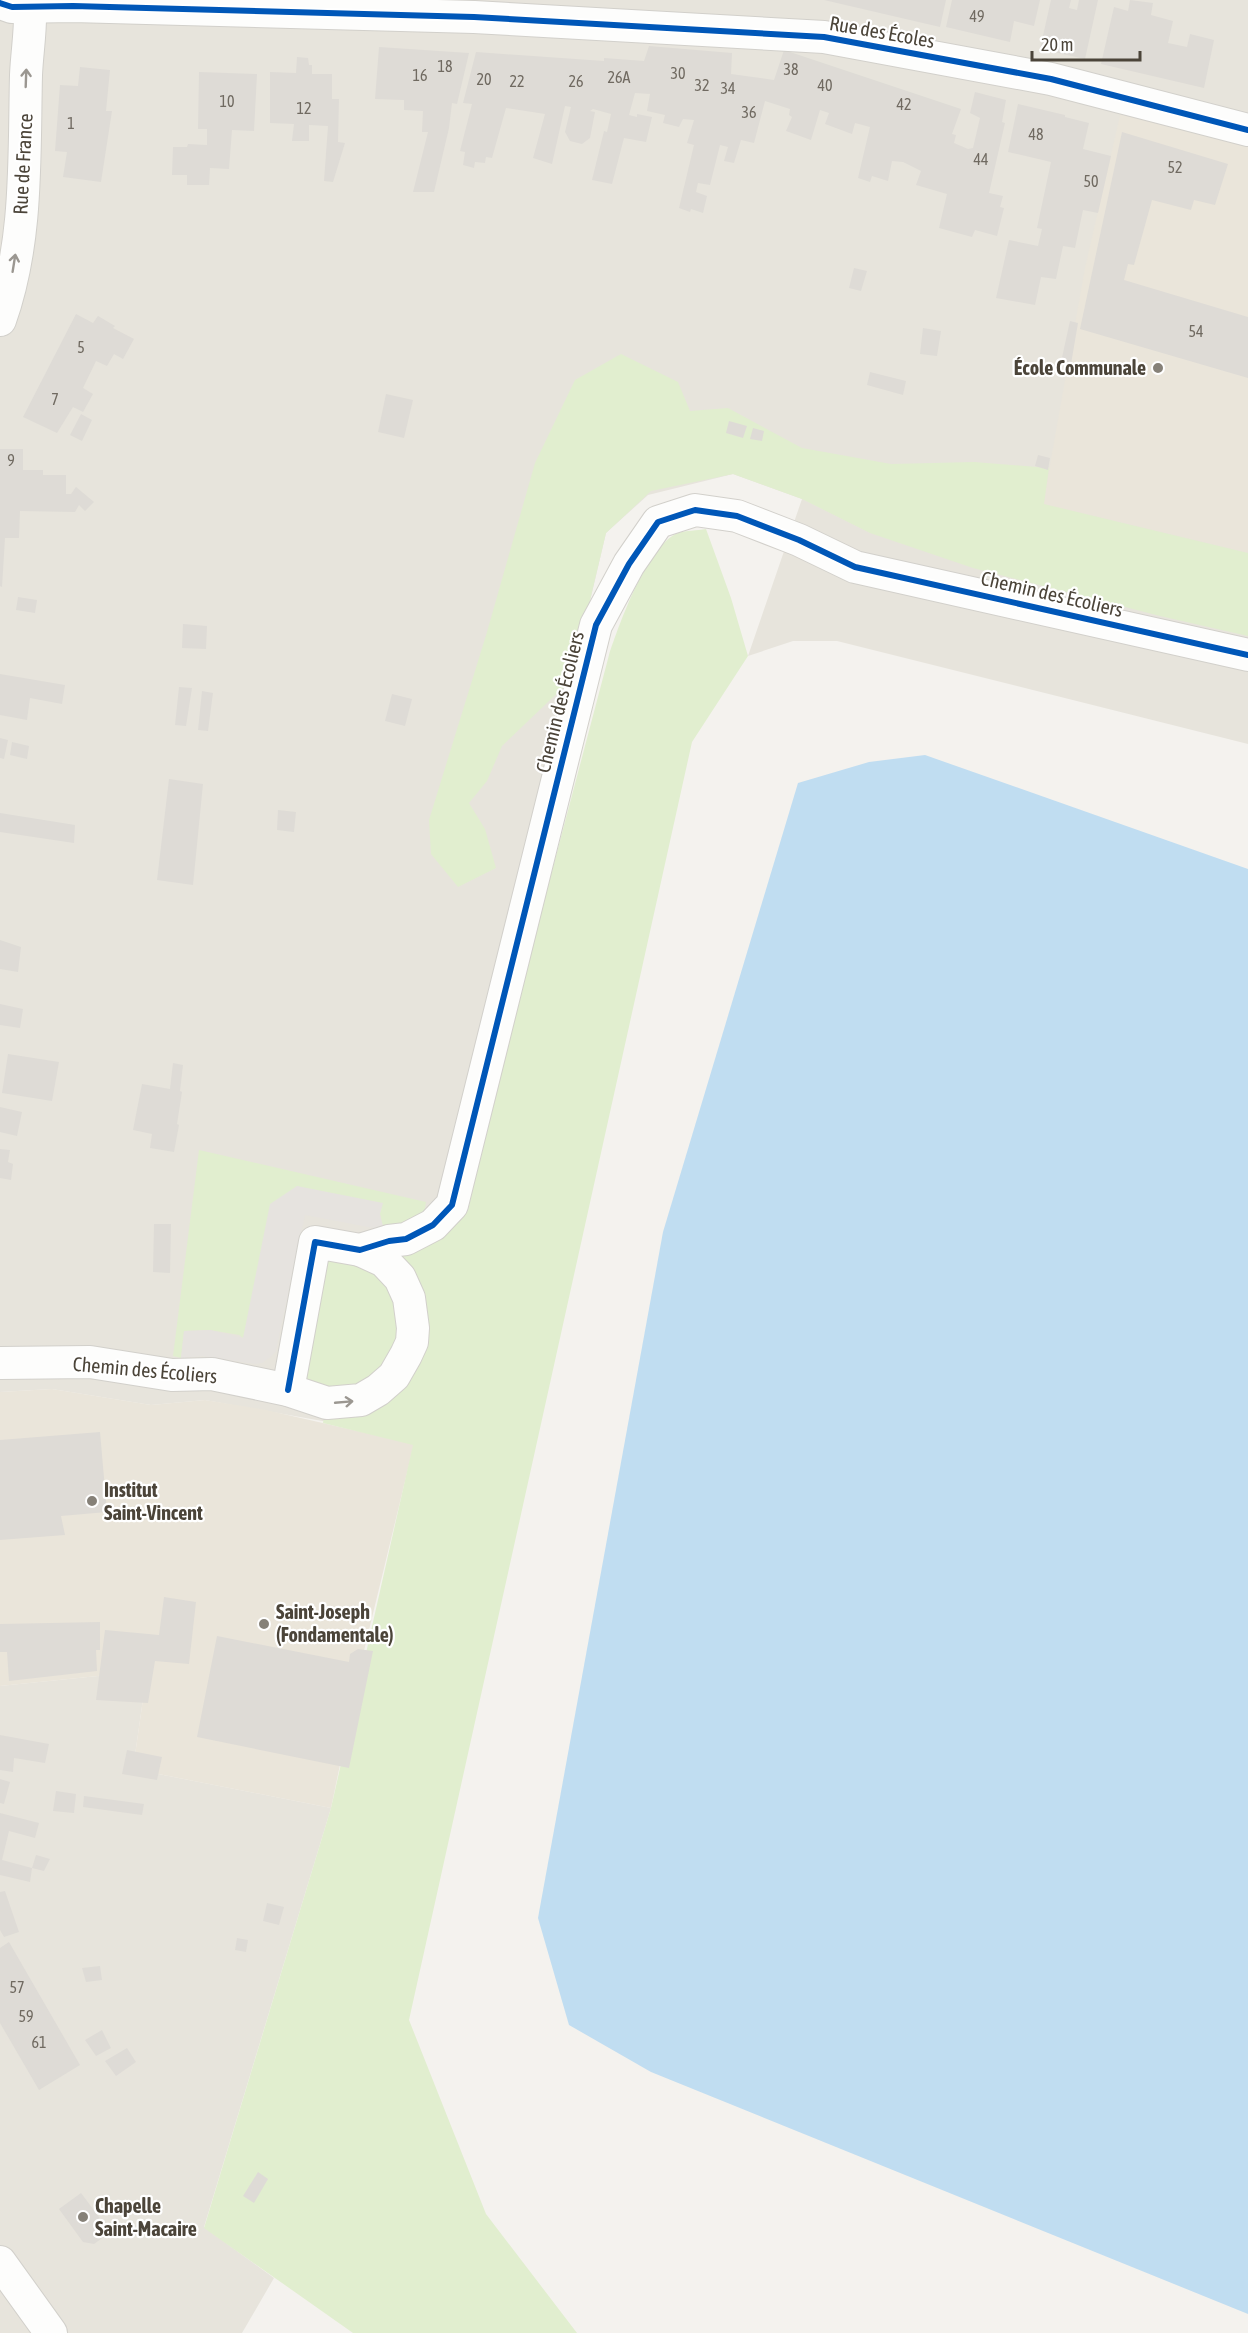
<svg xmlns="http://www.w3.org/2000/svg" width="1248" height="2333" viewBox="0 0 1248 2333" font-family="'Asap Condensed',sans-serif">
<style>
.residential{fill:#e7e4dc}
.education{fill:#eae5da}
.green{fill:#e1eecf}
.parking{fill:#e6e3df}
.water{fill:#c0ddf1}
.building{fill:#dedbd6}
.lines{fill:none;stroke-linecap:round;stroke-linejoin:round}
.street-casing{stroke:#d2d0cb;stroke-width:34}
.street{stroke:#fdfdfc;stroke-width:32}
.cycleway-casing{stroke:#fff;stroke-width:10}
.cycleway{stroke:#0057b8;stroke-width:6}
.oneway{stroke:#9b9791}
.poi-dot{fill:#868178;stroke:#fff;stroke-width:2}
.labels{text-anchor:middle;stroke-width:4.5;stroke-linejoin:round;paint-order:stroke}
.number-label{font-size:16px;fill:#706a61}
.street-label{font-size:20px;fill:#4b4439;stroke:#fff}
.poi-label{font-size:20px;font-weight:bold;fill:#4b4439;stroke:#fff;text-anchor:start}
</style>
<rect width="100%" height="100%" fill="#f4f2ee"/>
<g class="residential">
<polygon points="0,0 1248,0 1248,744 837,641 793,641 748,656 802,499 733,474 648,495 606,533 395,1434 205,1400 151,1405 52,1389 0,1392"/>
<polygon points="147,1671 133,1769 331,1808 204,2227 274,2278 242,2333 0,2333 0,1686"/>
</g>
<g class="education">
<polygon points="1122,107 1248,141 1248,553 1043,504 1085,268"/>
<polygon points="52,1389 151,1405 205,1400 266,1410 414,1444 362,1659 331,1808 133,1769 147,1671 0,1686 0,1392"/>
</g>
<g class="green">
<polygon points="621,354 678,382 690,411 728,408 802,448 891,464 974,462 1049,468 1044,504 1248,553 1248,636 1160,616 973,568 870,533 802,499 733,474 651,491 606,533 571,680 502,746 487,781 469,803 485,829 496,868 458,887 431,854 429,820 487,632 535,463 575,380"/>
<path d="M706,529L731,598L748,656L692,742L409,2020L486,2214L577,2333H353L204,2228L331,1808L413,1445L323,1423L326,1403L288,1390L315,1242L389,1231L383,1226L380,1214L297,1186L243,1338L239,1335L210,1330L184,1331L181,1358L173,1356L199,1150L426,1202L421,1231L452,1205L468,1210L504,1053L609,655C619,625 647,545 678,533C686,530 697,531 706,529Z"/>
</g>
<polygon class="parking" points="297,1186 383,1203 380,1214 381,1220 383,1226 389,1231 305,1215 279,1336 276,1351 272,1356 262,1363 255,1364 203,1356 181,1358 184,1331 210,1330 243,1338 270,1204"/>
<polygon class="water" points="925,755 1248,869 1248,2314 651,2072 569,2025 538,1918 663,1232 798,783 869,762"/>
<g class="building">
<polygon points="824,0 946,0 940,27"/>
<polygon points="952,0 1040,0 1034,26 1014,21 1010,42 946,27"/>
<polygon points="1051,0 1071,0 1069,8 1077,10 1079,0 1098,0 1085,59 1040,49"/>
<polygon points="1130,0 1153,3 1151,15 1173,21 1168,43 1187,47 1190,34 1214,40 1204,88 1101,64 1114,7 1128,11"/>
<polygon points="649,46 732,53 731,74 774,80 784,50 961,109 952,134 956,135 954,143 968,149 973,148 980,118 970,113 975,92 1006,100 1002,122 1005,123 989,193 1003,196 1000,207 1004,208 997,236 975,230 972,237 939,228 947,194 916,185 921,171 903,162 892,161 888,181 872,176 870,182 858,178 870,127 855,123 852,134 825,124 829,113 820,110 811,140 786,131 792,117 789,115 790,109 765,101 754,143 741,140 734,163 724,161 728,147 720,145 710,185 698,183 696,192 707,196 703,213 691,209 690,212 679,208 694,145 687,143 694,120 683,119 679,127 663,123 665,115 647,111 650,94 635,93 629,115 637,117 637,114 652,117 646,142 624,138 612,184 592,180 604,131 607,132 611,114 593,109 590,111 595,112 590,138 582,144 570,141 565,132 571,107 565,106 552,164 533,158 545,114 506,108 492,158 486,157 485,163 475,162 474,168 463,165 465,152 460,151 472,104 463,103 476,52 604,61 604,58 644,61"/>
<polygon points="379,47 469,53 457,104 452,103 449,128 434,192 413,192 428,132 422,132 423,111 404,110 404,100 375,99"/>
<polygon points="297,57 308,58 309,65 312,65 312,74 332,74 332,99 339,99 338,142 345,143 333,182 324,181 328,126 309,125 309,141 292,141 294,124 270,123 270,72 296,73"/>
<polygon points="80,67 110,70 106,111 112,111 101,182 63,177 67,152 55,151 60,85 78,86"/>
<polygon points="199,72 257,74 254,131 232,130 229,169 210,168 209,185 187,185 187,175 172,175 173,147 187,147 188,144 207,145 207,129 198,129"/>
<polygon points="1018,104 1065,115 1065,117 1089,123 1083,149 1111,156 1098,213 1083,210 1075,248 1063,246 1056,279 1041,277 1035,305 996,298 1009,240 1038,246 1042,229 1037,228 1051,162 1008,152"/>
<polygon points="1122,132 1228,164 1215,205 1194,200 1191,210 1152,200 1134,265 1128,264 1124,280 1248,317 1248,378 1080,329"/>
<polygon points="854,268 867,271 861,291 849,288"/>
<polygon points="76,314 93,323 98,316 115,326 113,328 134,339 123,359 114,354 107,366 96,361 83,388 93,394 83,412 73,407 57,433 23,417"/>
<polygon points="1070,321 1078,323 1071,364 1061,362"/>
<polygon points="923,328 941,331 937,356 920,354"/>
<polygon points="870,372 906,381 903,395 867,385"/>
<polygon points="386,394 413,400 404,438 378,432"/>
<polygon points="81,414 92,420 82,441 70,435"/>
<polygon points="729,421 747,426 743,438 726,433"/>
<polygon points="753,428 764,431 762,441 750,439"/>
<polygon points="0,449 23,449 23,470 43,470 43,475 66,475 66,494 71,494 76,487 94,502 85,511 79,505 75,512 20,511 19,538 5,538 2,587 0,586"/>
<polygon points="1038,455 1050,458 1048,470 1035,466"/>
<polygon points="18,597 37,600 35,613 16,610"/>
<polygon points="183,624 207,626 206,649 182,648"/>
<polygon points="0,674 65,685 62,704 30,698 27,720 0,715"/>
<polygon points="179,687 192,688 186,726 175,725"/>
<polygon points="202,691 213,693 208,731 198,730"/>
<polygon points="392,694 412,699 405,726 385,721"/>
<polygon points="0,738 8,740 4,759 0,758"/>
<polygon points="12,742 29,746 27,759 10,755"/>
<polygon points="169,779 203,784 193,885 157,880"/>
<polygon points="278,810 296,812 294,832 277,830"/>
<polygon points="0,813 75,825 74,843 0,832"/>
<polygon points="0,940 21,947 18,972 0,969"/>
<polygon points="0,1004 23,1009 20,1028 0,1025"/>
<polygon points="8,1054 59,1062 52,1101 2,1093"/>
<polygon points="173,1063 183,1065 180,1091 182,1092 177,1124 179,1125 174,1152 150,1148 152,1134 133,1130 142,1084 170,1089"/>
<polygon points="0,1107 22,1112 17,1136 0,1132"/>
<polygon points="0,1149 10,1150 8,1162 13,1164 11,1180 0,1178"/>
<polygon points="154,1224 171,1224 170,1273 153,1272"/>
<polygon points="100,1432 107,1512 61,1516 65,1535 0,1540 0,1440"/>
<polygon points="164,1597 196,1602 189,1664 155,1661 148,1703 96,1700 105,1630 159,1635"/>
<polygon points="100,1622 100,1650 96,1650 97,1671 9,1681 7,1652 0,1652 0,1624"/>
<polygon points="217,1636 349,1662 350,1654 358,1649 373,1651 349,1768 197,1737"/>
<polygon points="0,1735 49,1744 45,1763 14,1758 13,1772 0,1770"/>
<polygon points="127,1750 162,1757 157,1780 122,1774"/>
<polygon points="0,1779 10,1782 4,1804 0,1803"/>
<polygon points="56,1791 76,1794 74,1813 53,1811"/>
<polygon points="84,1796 144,1804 142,1815 83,1807"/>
<polygon points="0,1813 39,1823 35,1838 9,1831 2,1860 32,1868 30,1882 0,1875"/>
<polygon points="36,1855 50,1859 44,1871 32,1868"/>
<polygon points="5,1891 19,1932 4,1937 0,1930 0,1892"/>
<polygon points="267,1903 284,1907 279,1925 263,1921"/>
<polygon points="237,1938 248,1940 246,1952 235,1950"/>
<polygon points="9,1942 80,2065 39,2090 0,2023 0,1948"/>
<polygon points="100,1966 102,1980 86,1982 82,1968"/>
<polygon points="102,2030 111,2048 96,2056 85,2040"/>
<polygon points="127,2048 136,2062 116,2076 105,2061"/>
<polygon points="258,2172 268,2179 254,2203 243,2196"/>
<polygon points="81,2193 105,2225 105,2236 94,2244 83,2242 59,2209"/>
</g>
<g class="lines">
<defs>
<g id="street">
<polyline points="0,3 12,7 73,6 474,17 824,37 1051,79 1248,130"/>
<path d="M0,320C28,242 24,157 26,75C27,52 31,30 30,7"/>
<polyline points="0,1363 90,1362 172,1375 212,1374 288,1390 327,1403 361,1400 378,1390 394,1376 406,1355 412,1342 413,1328 409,1298 400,1278 384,1261 360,1250"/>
<polyline points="288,1390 315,1242 360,1250 389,1241 406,1239 433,1225 452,1205 596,625 629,564 658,522 695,510 737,516 799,540 855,567 1248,655"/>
<polyline points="0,2262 51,2333"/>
</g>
</defs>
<use href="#street" class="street-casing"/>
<use href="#street" class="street"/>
<defs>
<g id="cycleway">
<polyline points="0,3 12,7 73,6 474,17 824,37 1051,79 1248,130"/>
<polyline points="288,1390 315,1242 360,1250 389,1241 406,1239 433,1225 452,1205 596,625 629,564 658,522 695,510 737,516 799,540 855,567 1248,655"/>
</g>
</defs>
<use href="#cycleway" class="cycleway-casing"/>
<use href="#cycleway" class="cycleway"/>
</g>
<defs><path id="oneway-shaft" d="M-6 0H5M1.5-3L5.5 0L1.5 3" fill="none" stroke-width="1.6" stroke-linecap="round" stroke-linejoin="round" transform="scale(1.5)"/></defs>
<g class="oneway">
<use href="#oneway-shaft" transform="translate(26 78) rotate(-88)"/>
<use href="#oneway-shaft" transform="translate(14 263) rotate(-81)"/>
<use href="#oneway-shaft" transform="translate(344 1402) rotate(-5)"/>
</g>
<g class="poi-dot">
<circle cx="1158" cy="368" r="6"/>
<circle cx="92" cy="1501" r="6"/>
<circle cx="264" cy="1624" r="6"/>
<circle cx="83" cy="2217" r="6"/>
</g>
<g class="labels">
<g class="number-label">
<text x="977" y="22">49</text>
<text x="445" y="72">18</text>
<text x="791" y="75">38</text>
<text x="678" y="79">30</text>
<text x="420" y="81">16</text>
<text x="619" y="83">26A</text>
<text x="484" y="85">20</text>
<text x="517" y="87">22</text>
<text x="576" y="87">26</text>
<text x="702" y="91">32</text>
<text x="825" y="91">40</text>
<text x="728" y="94">34</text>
<text x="227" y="107">10</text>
<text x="904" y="110">42</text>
<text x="304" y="114">12</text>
<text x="749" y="118">36</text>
<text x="71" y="129">1</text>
<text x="1036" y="140">48</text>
<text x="981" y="165">44</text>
<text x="1175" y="173">52</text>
<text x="1091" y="187">50</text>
<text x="1196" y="337">54</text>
<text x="81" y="353">5</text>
<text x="55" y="405">7</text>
<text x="11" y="466">9</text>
<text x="17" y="1993">57</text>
<text x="26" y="2022">59</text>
<text x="39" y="2048">61</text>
</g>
<g class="street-label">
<text transform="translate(882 32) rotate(10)" y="7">Rue des Écoles</text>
<text transform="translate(23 164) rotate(-87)" y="7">Rue de France</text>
<text transform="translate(1052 594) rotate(13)" y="7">Chemin des Écoliers</text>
<text transform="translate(560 702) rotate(-76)" y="7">Chemin des Écoliers</text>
<text transform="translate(145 1370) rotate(5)" y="7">Chemin des Écoliers</text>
</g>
<g class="poi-label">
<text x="1146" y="375" text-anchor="end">École Communale</text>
<text x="104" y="1497">Institut<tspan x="104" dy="23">Saint-Vincent</tspan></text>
<text x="276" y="1619">Saint-Joseph<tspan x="276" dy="23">(Fondamentale)</tspan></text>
<text x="95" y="2213">Chapelle<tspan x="95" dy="23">Saint-Macaire</tspan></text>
</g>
</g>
<path d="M1032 51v9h108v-9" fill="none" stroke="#4b4439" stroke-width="3"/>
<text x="1041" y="51" font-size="18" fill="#4b4439" stroke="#ffffff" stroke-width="4.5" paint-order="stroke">20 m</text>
</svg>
